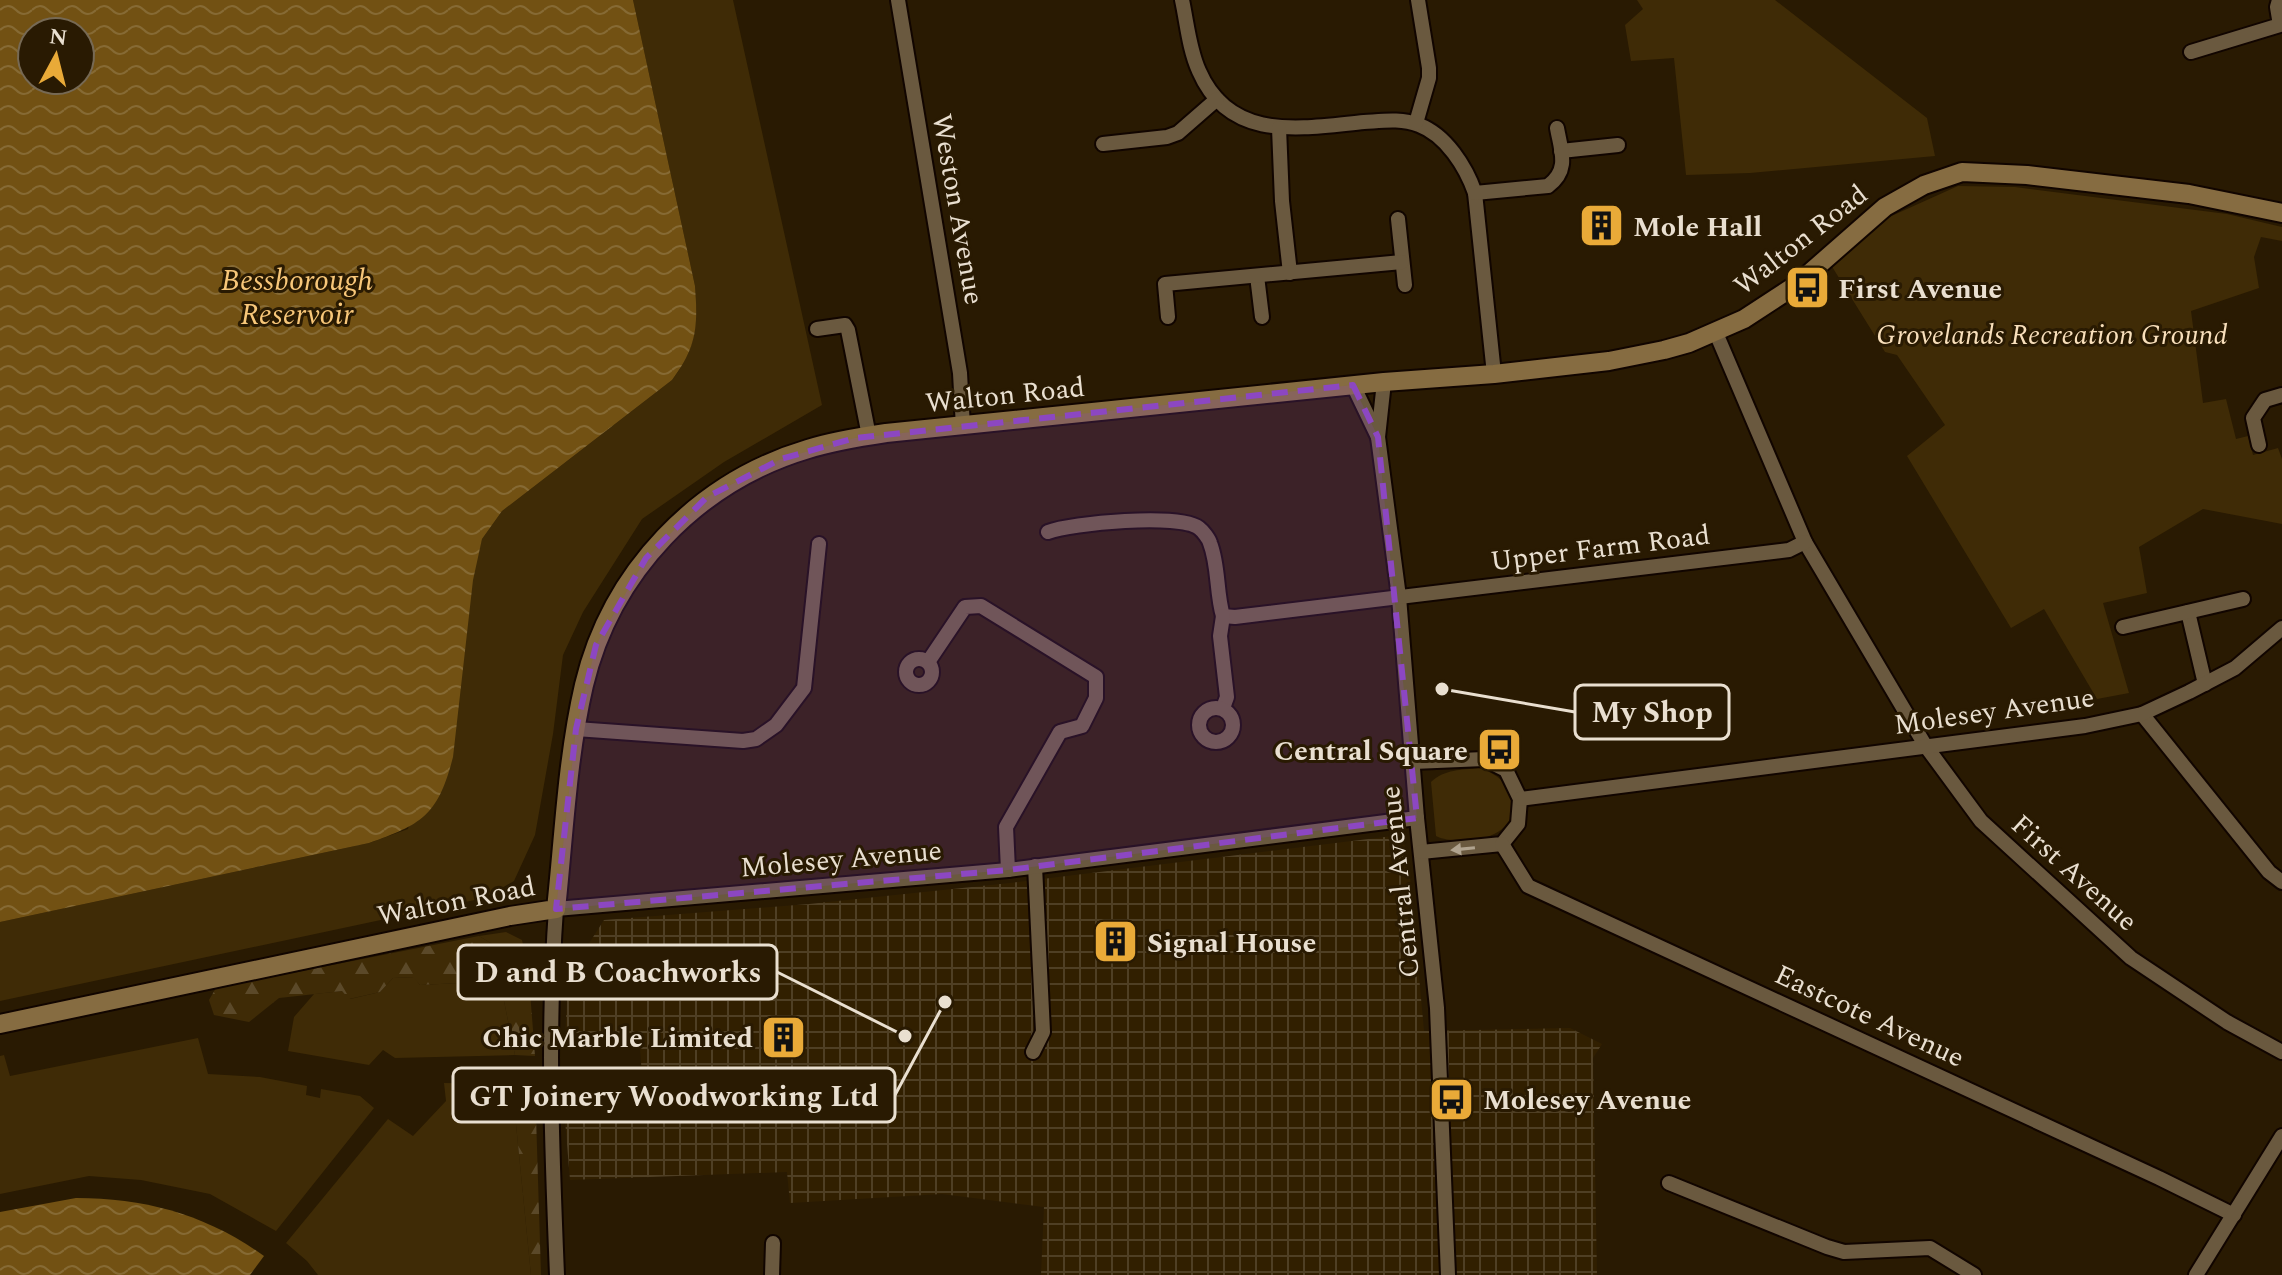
<svg xmlns="http://www.w3.org/2000/svg" width="2282" height="1275" viewBox="0 0 2282 1275" font-family="Spectral,serif">
<style>
.industrial{fill:url(#industrial-grid)}
.green{fill:#3f2b06}
.forest{fill:url(#forest-firs)}
.water{fill:url(#water-waves);fill-rule:evenodd}
.lines{fill:none;stroke-linecap:round;stroke-linejoin:round}
.street-casing{stroke:#110500;stroke-width:18}
.secondary-casing{stroke:#110500;stroke-width:22}
.street{stroke:#6a593f;stroke-width:14}
.secondary{stroke:#866c41;stroke-width:18}
.oneway{fill:#b0a38f}
.marked{fill:#8c47c2;fill-opacity:0.2;stroke:#8c47c2;stroke-width:6;stroke-dasharray:16 10;stroke-linejoin:round}
.labels{text-anchor:middle;stroke-width:6;stroke-linejoin:round;paint-order:stroke}
.street-label{font-size:28px;fill:#e9dfd0;stroke:#291a02}
.poi-label{font-size:28px;font-weight:bold;fill:#e9dfd0;stroke:#291a02;text-anchor:start}
.park-label{font-size:28px;font-style:italic;fill:#f8dfbb;stroke:#291a02}
.water-label{font-size:30px;font-style:italic;fill:#f8c779;stroke:#291a02}
.leader{fill:none;stroke:#e9dfd0;stroke-width:3}
.callout-dot{fill:#e9dfd0;stroke:#291a02;stroke-width:3}
.callout{fill:#291a02;stroke:#e9dfd0;stroke-width:3}
.callout-label{font-size:30px;text-anchor:middle;font-weight:bold;fill:#e9dfd0}
</style>
<defs>
<pattern id="industrial-grid" width="8" height="8" patternUnits="userSpaceOnUse" patternTransform="scale(2)"><rect width="8" height="8" fill="#311f00"/><path d="M0 4h8M4 0v8" fill="none" stroke="#4f3f24"/></pattern>
<pattern id="forest-firs" width="22" height="20" patternUnits="userSpaceOnUse" patternTransform="scale(2)"><rect width="22" height="20" fill="#3f2b06"/><path d="M5 1l3.5 6h-7zM16 11l3.5 6h-7z" fill="#5b4929"/></pattern>
<pattern id="water-waves" width="16" height="10" patternUnits="userSpaceOnUse" patternTransform="scale(2)"><rect width="16" height="10" fill="#725113"/><path d="M0 5q4-4 8 0t8 0" fill="none" stroke="#866a34"/></pattern>
</defs>
<rect width="100%" height="100%" fill="#291a02"/>
<polygon class="industrial" points="1401,835 1408,855 1424,1031 1570,1028 1602,1044 1593,1058 1597,1275 1041,1275 1044,1207 942,1194 790,1203 787,1172 570,1180 565,1120 645,1116 639,1035 565,1041 568,976 604,920 809,904 1010,883"/>
<g class="green">
<path d="M633,0H733L822,405L724,462L642,519L583,612L563,655L553,734L535,835L514,881L484,898L0,1001V922L369,843L408,829L482,539L502,511L672,380C696,349 698,325 695,286Z"/>
<polygon points="1637,0 1775,0 1927,118 1935,156 1750,173 1686,175 1674,58 1631,61 1625,25 1643,9"/>
<polygon points="1958,186 2015,187 2227,214 2282,227 2282,241 2261,237 2254,257 2259,288 2191,311 2203,403 2226,399 2236,439 2248,436 2253,455 2278,448 2282,459 2282,524 2203,509 2139,547 2147,593 2103,603 2129,693 2097,699 2044,609 2011,628 1907,456 1945,425 1897,355 1885,352 1831,265 1867,227"/>
<path d="M1479,768C1529,783 1524,839 1467,840C1456,840 1446,841 1436,836L1431,782C1445,769 1461,770 1479,768Z"/>
<polygon points="506,932 522,940 528,966 479,936"/>
<polygon points="414,977 420,985 478,982 503,996 515,1055 395,1058 383,1050 369,1065 288,1051 294,1017 314,994 342,991 350,999 380,992 393,978"/>
<polygon points="198,1038 208,1074 260,1077 307,1086 306,1095 320,1098 321,1089 360,1096 374,1108 276,1231 210,1194 141,1180 89,1176 0,1194 0,1056 4,1055 10,1076"/>
<polygon points="444,1083 512,1084 531,1275 318,1275 307,1261 286,1243 388,1119 413,1136 446,1101"/>
</g>
<g class="forest">
<polygon points="479,936 528,966 535,1056 515,1055 503,996 478,982 420,985 413,977 393,978 380,992 349,999 342,991 279,998 249,1022 214,1015 209,1000 216,988"/>
<polygon points="512,1084 535,1085 541,1275 531,1275"/>
</g>
<g class="water">
<path d="M0,0H633L695,286C698,326 697,347 672,380L502,511L482,539L473,580L453,757C438,815 423,824 369,843L0,922ZM80,32V80H32V32Z"/>
<path d="M76,1198C146,1198 207,1215 264,1256L250,1275H0V1212Z"/>
</g>
<g class="lines">
<defs>
<g id="street">
<polyline points="898,0 960,373 963,427"/>
<path d="M1182,0C1187,23 1189,49 1199,71C1230,143 1302,128 1364,122C1382,121 1401,118 1419,125C1446,135 1466,167 1475,193L1494,374"/>
<polyline points="2191,52 2280,25 2277,7 2279,0"/>
<polyline points="1416,123 1429,78 1429,68 1418,0"/>
<polyline points="1279,128 1282,201 1290,273"/>
<polyline points="1103,144 1167,137 1178,133 1217,99"/>
<polyline points="1561,151 1618,145"/>
<path d="M1475,193L1548,186C1570,170 1561,151 1557,128"/>
<polyline points="1398,219 1405,285"/>
<polyline points="1257,276 1262,317"/>
<polyline points="1168,317 1165,284 1402,262"/>
<polyline points="817,329 845,325 848,330 869,436"/>
<polyline points="1716,333 1805,542 1925,745 1981,821 2131,958 2227,1022 2282,1052"/>
<polyline points="1384,382 1378,437 1399,597 1417,818 1437,1008 1448,1275"/>
<polyline points="1353,385 1378,437"/>
<polyline points="2259,445 2253,418 2265,400 2282,395"/>
<path d="M1048,532C1071,523 1180,513 1199,528C1203,531 1209,539 1210,543C1219,566 1216,593 1223,616L1235,617L1789,550L1805,542"/>
<polyline points="2188,612 2205,684"/>
<polyline points="2123,627 2243,599"/>
<circle cx="919" cy="672" r="13"/>
<polyline points="928,662 965,607 981,606 1096,677 1096,698 1082,726 1060,732 1006,827 1008,870"/>
<polyline points="1223,708 1227,697 1220,636 1223,616"/>
<circle cx="1216" cy="725" r="17"/>
<polyline points="2142,714 2269,872 2282,882"/>
<polyline points="576,729 743,741 756,739 776,725 804,688 819,544"/>
<polyline points="1413,762 1484,759 1506,770 1520,799 1518,824 1502,844 1421,852"/>
<polyline points="1520,799 2085,726 2142,714 2189,692 2235,668 2282,628"/>
<polyline points="1502,844 1528,886 2159,1178 2234,1215"/>
<polyline points="1033,1052 1043,1032 1035,866"/>
<polyline points="1669,1183 1827,1247 1844,1252 1930,1248 1974,1275"/>
<path d="M557,1275C552,1153 547,1031 556,909L1008,870L1417,818"/>
<polyline points="772,1275 773,1243"/>
<polyline points="2196,1275 2282,1136"/>
</g>
<path id="secondary" d="M0,1024L510,916L556,909C564,835 567,758 584,685C611,572 697,482 808,449C833,441 859,437 886,433L1384,382L1494,374L1609,361L1664,350L1689,343L1744,319L1796,285L1885,207L1924,185L1962,172L2027,175L2189,194L2282,213"/>
</defs>
<use href="#street" class="street-casing"/>
<use href="#secondary" class="secondary-casing"/>
<use href="#street" class="street"/>
<use href="#secondary" class="secondary"/>
</g>
<defs><path id="oneway-solid" d="M-6-.8H1V-3.2L6.5 0L1 3.2V.8H-6Z" transform="scale(2)"/></defs>
<use class="oneway" href="#oneway-solid" transform="translate(1463 849) rotate(174)"/>
<path class="marked" d="M1353,385L1378,437L1417,818L1008,870L556,909L576,729L596,645L646,558L707,497L781,459L855,438Z"/>
<defs>
<symbol id="building-square" viewBox="-11 -11 22 22"><rect x="-9" y="-9" width="18" height="18" rx="4" fill="#e9aa38" stroke="#291a02"/><path d="M-4-6H4V6H1V3H-1V6H-4ZM-2.5-4.3h1.7v1.8h-1.7ZM.8-4.3h1.7v1.8H.8ZM-2.5-1h1.7V.8h-1.7ZM.8-1h1.7V.8H.8Z" fill="#111"/></symbol>
<symbol id="bus-square" viewBox="-11 -11 22 22"><rect x="-9" y="-9" width="18" height="18" rx="4" fill="#e9aa38" stroke="#291a02"/><path d="M-5-6H5V4H4V6H2V4H-2V6H-4V4H-5ZM-3.5-4V0h7V-4ZM-3.5 1.2v1.5H-2V1.2ZM2 1.2v1.5H3.5V1.2Z" fill="#111"/></symbol>
</defs>
<g fill-rule="evenodd">
<use href="#building-square" x="1576" y="200" width="51" height="51"/>
<use href="#bus-square" x="1782" y="262" width="51" height="51"/>
<use href="#bus-square" x="1474" y="724" width="51" height="51"/>
<use href="#building-square" x="1090" y="916" width="51" height="51"/>
<use href="#building-square" x="758" y="1012" width="51" height="51"/>
<use href="#bus-square" x="1426" y="1074" width="51" height="51"/>
</g>
<g class="labels">
<g class="street-label">
<text transform="translate(959 209) rotate(80)" y="10">Weston Avenue</text>
<text transform="translate(1800 239) rotate(-38)" y="10">Walton Road</text>
<text transform="translate(1005 394) rotate(-6)" y="10">Walton Road</text>
<text transform="translate(1600 547) rotate(-7)" y="10">Upper Farm Road</text>
<text transform="translate(1994 710) rotate(-8)" y="10">Molesey Avenue</text>
<text transform="translate(841 858) rotate(-5)" y="10">Molesey Avenue</text>
<text transform="translate(2075 872) rotate(42)" y="10">First Avenue</text>
<text transform="translate(1399 882) rotate(-96)" y="10">Central Avenue</text>
<text transform="translate(456 900) rotate(-11)" y="10">Walton Road</text>
<text transform="translate(1870 1015) rotate(25)" y="10">Eastcote Avenue</text>
</g>
<g class="poi-label">
<text x="1633" y="236">Mole Hall</text>
<text x="1838" y="298">First Avenue</text>
<text x="1468" y="760" text-anchor="end">Central Square</text>
<text x="1147" y="952">Signal House</text>
<text x="753" y="1047" text-anchor="end">Chic Marble Limited</text>
<text x="1483" y="1109">Molesey Avenue</text>
</g>
<g class="park-label">
<text x="2052" y="344">Grovelands Recreation Ground</text>
</g>
<g class="water-label">
<text x="297" y="290">Bessborough<tspan x="297" dy="34">Reservoir</tspan></text>
</g>
</g>
<path class="leader" d="M1442 689L1575 712M905 1036L777 972M945 1002L895 1095"/>
<g class="callout-dot">
<circle cx="1442" cy="689" r="8"/>
<circle cx="905" cy="1036" r="8"/>
<circle cx="945" cy="1002" r="8"/>
</g>
<g class="callout">
<rect x="1575" y="685" width="154" height="54" rx="8"/>
<rect x="458" y="945" width="319" height="54" rx="8"/>
<rect x="453" y="1068" width="442" height="54" rx="8"/>
</g>
<g class="callout-label">
<text x="1652" y="722">My Shop</text>
<text x="618" y="982">D and B Coachworks</text>
<text x="674" y="1106">GT Joinery Woodworking Ltd</text>
</g>
<g transform="translate(56 56) rotate(7)"><circle r="38" fill="#291a02" stroke="#766954" stroke-width="2"/>
<path d="M0-6L14 30L0 20L-14 30Z" fill="#e9aa38"/>
<text y="-12" font-size="22" font-weight="bold" text-anchor="middle" fill="#e9dfd0">N</text>
</g>
</svg>
